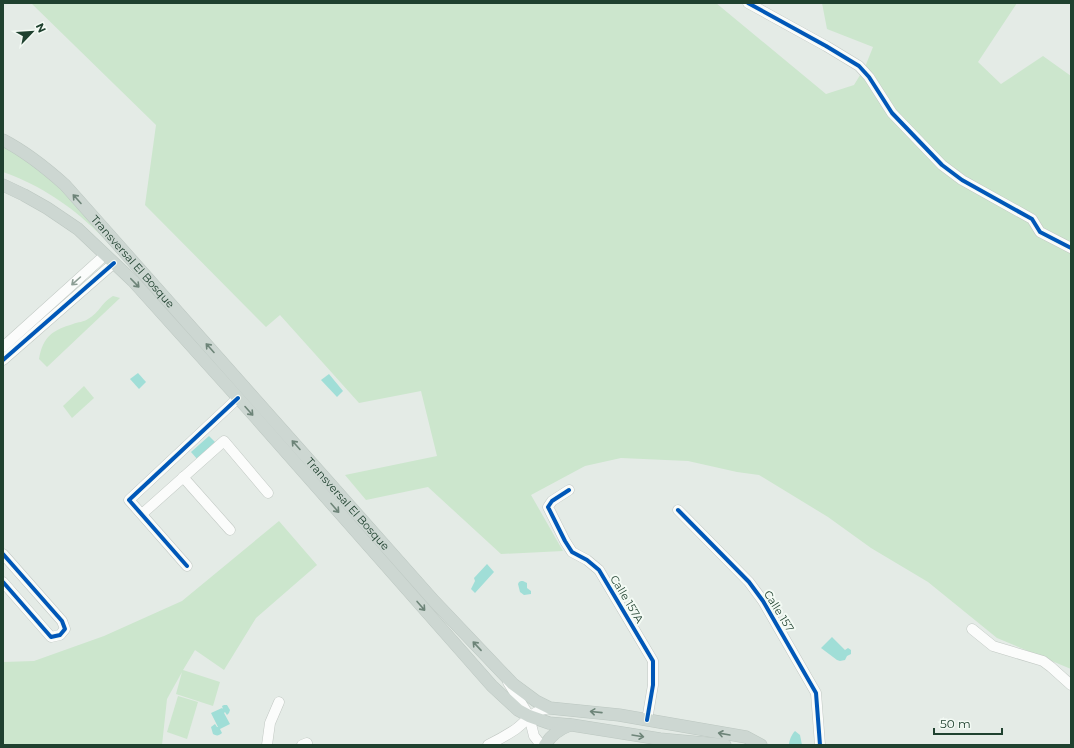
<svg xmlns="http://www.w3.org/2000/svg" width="1074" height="748" viewBox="0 0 1074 748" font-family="Montserrat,sans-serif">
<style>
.green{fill:#cce6cd}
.water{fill:#a0ded7}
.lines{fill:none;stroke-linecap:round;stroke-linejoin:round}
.minor-casing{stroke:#c1c8c3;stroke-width:11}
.major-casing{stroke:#bcc7c1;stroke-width:13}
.minor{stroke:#fbfcfb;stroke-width:10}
.major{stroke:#cdd7d2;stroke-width:12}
.cycleway-casing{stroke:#f3faf4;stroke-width:6}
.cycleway{stroke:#0057b8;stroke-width:4}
.oneway{stroke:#6d8478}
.oneway2{stroke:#8d9e95}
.labels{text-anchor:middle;stroke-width:4;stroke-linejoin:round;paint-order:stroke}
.street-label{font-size:11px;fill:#1f412f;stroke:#f3faf4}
</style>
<rect width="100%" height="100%" fill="#e4ebe6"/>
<g class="green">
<polygon points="31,3 716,3 826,94 854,85 865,67 873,47 827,29 822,3 1017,3 978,62 1001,84 1043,56 1071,76 1071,669 997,638 928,582 871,548 828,517 759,475 737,472 688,461 621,458 585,466 531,495 563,551 501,554 428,487 366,500 345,475 437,456 421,391 359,403 280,315 266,327 145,205 156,125"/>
<path d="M3,146L39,169L72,197L122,258C112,247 101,235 90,225C67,203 33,182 3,172Z"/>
<path d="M113,296L120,298L47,367L39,359C43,336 53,330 73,324C78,322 84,322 88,319C99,313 102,302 113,296Z"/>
<polygon points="84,386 94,398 72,418 63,406"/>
<polygon points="279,521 317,565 256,618 224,670 195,650 183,670 220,682 213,706 176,694 182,672 167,699 162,745 3,745 3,662 34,661 104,636 182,601"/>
<polygon points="178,696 198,702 187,739 167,732"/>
</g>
<g class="water">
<polygon points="138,373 146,382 139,389 130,379"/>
<polygon points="329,374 343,391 337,397 321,380"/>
<polygon points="209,436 216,443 198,460 191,452"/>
<polygon points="487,564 494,572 475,593 471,589 475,581 474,578"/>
<polygon points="521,581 523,581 527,583 527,588 531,591 531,594 524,595 520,592 518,584 519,582"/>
<polygon points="832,637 845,650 848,648 851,650 851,654 847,656 845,660 840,661 837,660 821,648"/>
<path d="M224,705H227L230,710L229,713L227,715L225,712L224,713L230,724L220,729L222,733C219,736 216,736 213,734L211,727L215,724L217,727H218L211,713L222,708L223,709L222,706Z"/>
<path d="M795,731L800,735L802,745H789C789,740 792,734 795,731Z"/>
</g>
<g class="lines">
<defs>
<g id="minor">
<polyline points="748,3 826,46 859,66 869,77 892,113 942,165 962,180 1032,219 1040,232 1071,248"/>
<polyline points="3,347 105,255"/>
<polyline points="3,360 114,263"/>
<polyline points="183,477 230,530"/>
<polyline points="569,490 552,501 548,507 565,541 572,552 587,560 599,570 653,661 653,685 647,720"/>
<polyline points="678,510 749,582 763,601 816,693 820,745"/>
<polyline points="142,514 224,441 268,493"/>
<polyline points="3,554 62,621 65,629 60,635 51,637 3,582"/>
<polyline points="187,566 129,500 238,398"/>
<polyline points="972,629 993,646 1043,661 1051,667 1071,685"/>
<polyline points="508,682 529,716 534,736 541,745"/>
<polyline points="267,745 270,723 279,702"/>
<polyline points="302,745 307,743"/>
<path d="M488,745C498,740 507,735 516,729C529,719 533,710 550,708"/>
</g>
<g id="major">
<path id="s1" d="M3,140C26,152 45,167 65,185L434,601L513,684L536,701L550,708L619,715L746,737L761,745"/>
<polyline points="3,185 24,195 47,208 78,229 133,281 257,419 492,686 518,710 529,716 549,723 572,725 660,739 725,745"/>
<path d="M545,745C551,735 559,729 570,725"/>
</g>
</defs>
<use href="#minor" class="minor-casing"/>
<use href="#major" class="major-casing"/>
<use href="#minor" class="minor"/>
<use href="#major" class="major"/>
<defs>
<g id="cycleway">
<polyline points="748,3 826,46 859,66 869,77 892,113 942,165 962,180 1032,219 1040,232 1071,248"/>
<polyline points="3,360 114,263"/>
<polyline points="569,490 552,501 548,507 565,541 572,552 587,560 599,570 653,661 653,685 647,720"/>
<polyline points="678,510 749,582 763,601 816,693 820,745"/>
<polyline points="3,554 62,621 65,629 60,635 51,637 3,582"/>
<polyline points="187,566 129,500 238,398"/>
</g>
</defs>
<use href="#cycleway" class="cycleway-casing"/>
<use href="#cycleway" class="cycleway"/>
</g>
<defs><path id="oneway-shaft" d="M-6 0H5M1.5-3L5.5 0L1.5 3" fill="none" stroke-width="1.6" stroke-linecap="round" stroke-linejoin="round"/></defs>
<g class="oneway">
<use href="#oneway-shaft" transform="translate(77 199) rotate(-132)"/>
<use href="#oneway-shaft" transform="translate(135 283) rotate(46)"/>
<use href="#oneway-shaft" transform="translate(210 348) rotate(-132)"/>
<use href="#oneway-shaft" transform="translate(249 411) rotate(48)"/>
<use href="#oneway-shaft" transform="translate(296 445) rotate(-132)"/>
<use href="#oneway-shaft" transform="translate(335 508) rotate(49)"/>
<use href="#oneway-shaft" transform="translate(421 606) rotate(49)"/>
<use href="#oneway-shaft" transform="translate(477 646) rotate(-133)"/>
<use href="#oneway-shaft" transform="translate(596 712) rotate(-174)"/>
<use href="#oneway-shaft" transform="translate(724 734) rotate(-170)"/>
<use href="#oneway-shaft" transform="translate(638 736) rotate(9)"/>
</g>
<use class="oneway2" href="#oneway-shaft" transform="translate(76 281) rotate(138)"/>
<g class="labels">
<g class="street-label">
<text dy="4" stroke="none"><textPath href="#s1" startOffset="179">Transversal El Bosque</textPath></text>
<text dy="4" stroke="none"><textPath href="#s1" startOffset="503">Transversal El Bosque</textPath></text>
<text transform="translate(627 599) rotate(59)" y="4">Calle 157A</text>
<text transform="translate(779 611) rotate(58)" y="4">Calle 157</text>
</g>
</g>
<rect width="1074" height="748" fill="none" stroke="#1f412f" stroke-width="8"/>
<g transform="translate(32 32) rotate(65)" stroke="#f3faf4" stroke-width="3" paint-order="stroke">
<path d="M0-3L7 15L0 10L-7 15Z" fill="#1f412f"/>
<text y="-6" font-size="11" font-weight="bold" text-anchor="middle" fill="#1f412f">N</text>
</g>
<path d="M934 728v6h68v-6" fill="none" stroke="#1f412f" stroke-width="2"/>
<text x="940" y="728" font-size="12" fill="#1f412f" stroke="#f3faf4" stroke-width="3" paint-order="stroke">50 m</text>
</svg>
